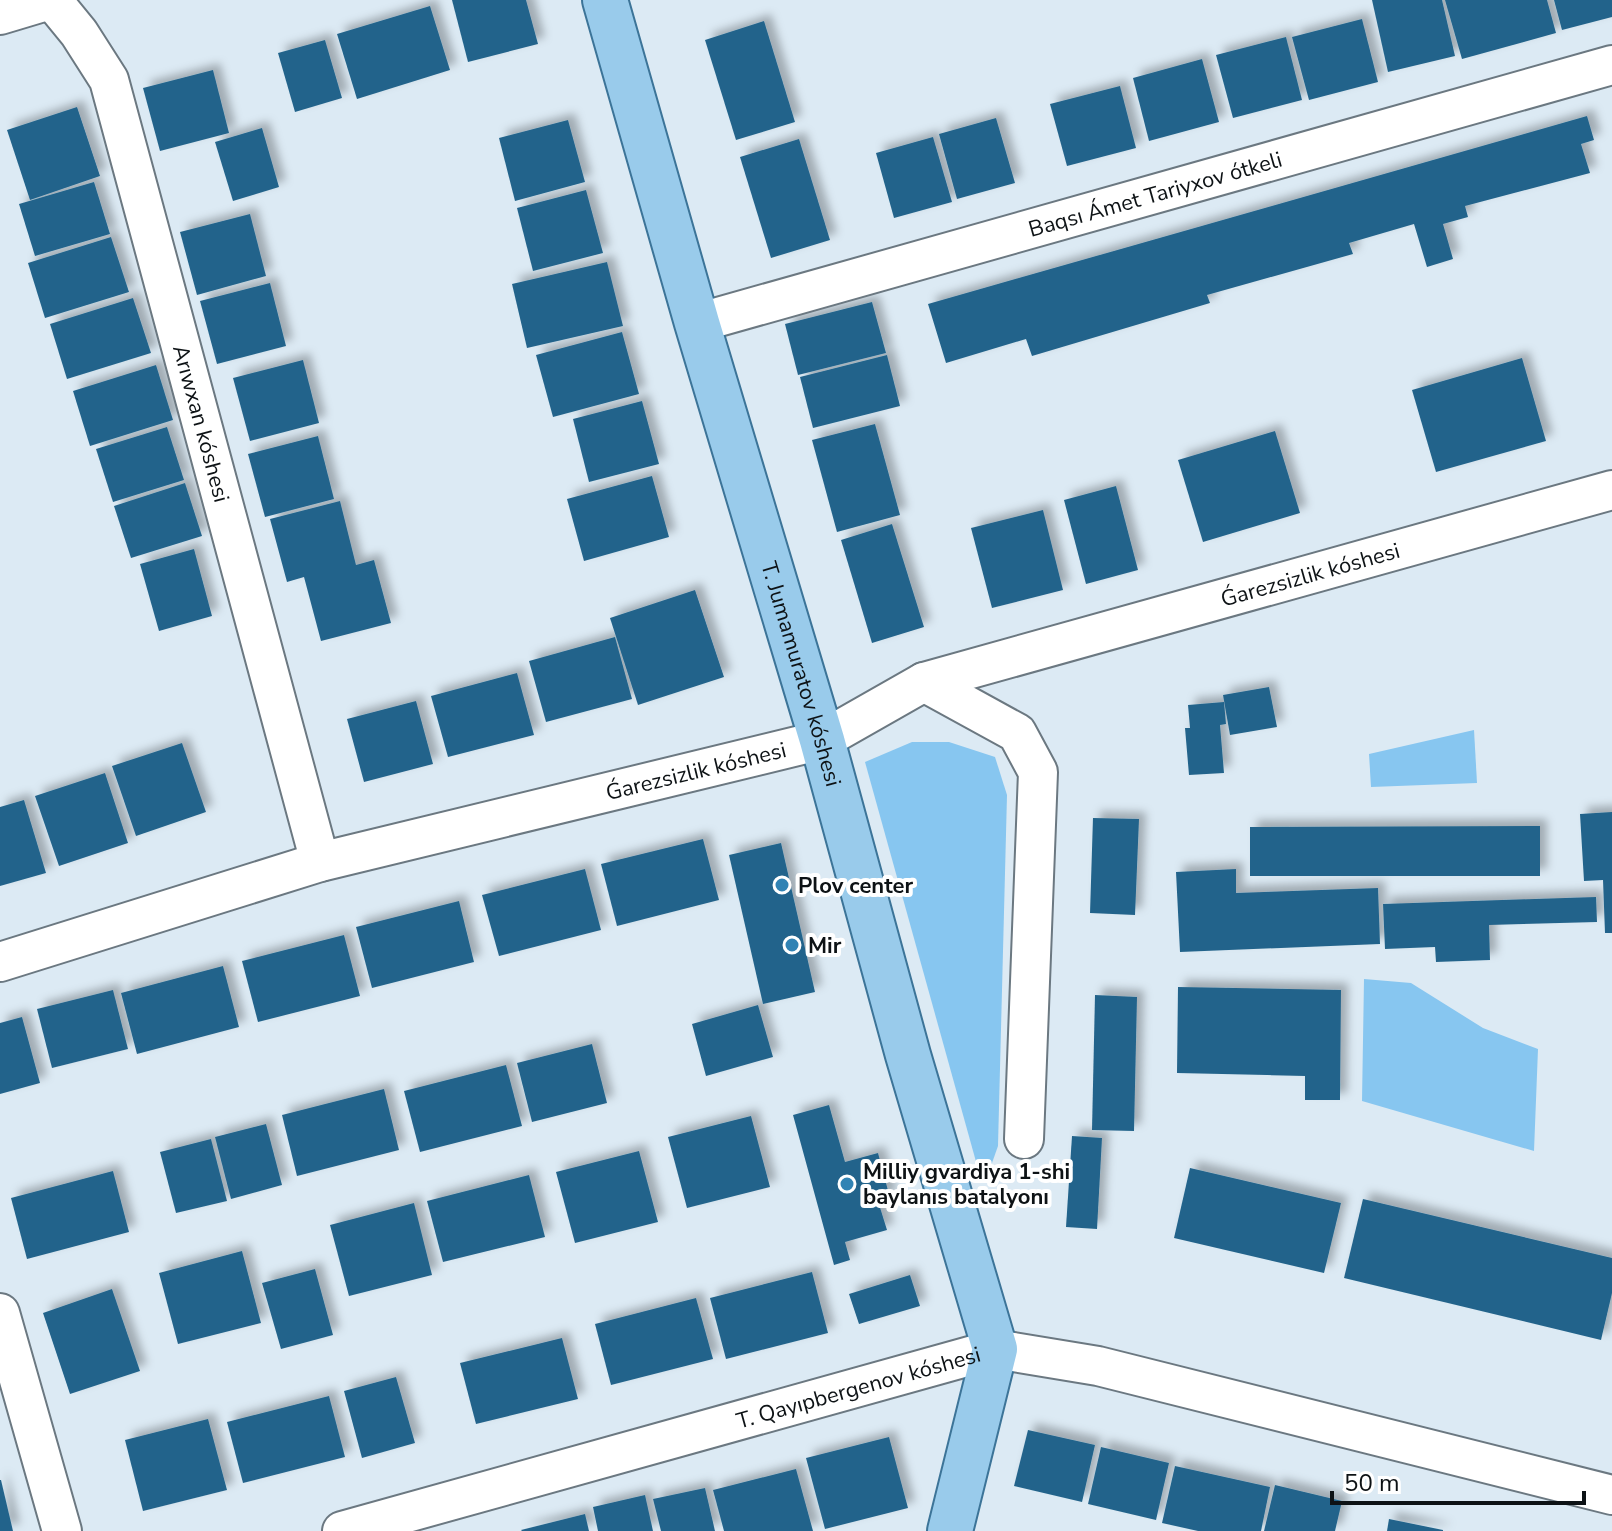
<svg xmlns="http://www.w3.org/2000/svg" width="1612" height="1531" viewBox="0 0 1612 1531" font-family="'Nunito Sans',sans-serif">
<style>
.green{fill:#87c6f0}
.building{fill:#23648b;filter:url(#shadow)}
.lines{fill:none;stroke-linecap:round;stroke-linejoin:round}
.minor-casing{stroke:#6b7881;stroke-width:42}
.major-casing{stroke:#3c7498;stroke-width:48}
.minor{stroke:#fff;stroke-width:38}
.major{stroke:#99cbeb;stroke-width:44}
.poi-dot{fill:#3183b4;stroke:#fff;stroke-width:3}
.labels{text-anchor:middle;stroke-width:8;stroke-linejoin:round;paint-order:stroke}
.street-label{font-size:22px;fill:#0d1215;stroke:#fff}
.poi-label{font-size:22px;font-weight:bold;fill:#0d1215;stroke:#fff;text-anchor:start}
</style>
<defs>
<filter id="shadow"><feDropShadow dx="7" dy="-7" stdDeviation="4" flood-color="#0004"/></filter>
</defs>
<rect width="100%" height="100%" fill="#dceaf4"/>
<g class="green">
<polygon points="1474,730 1477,783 1371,787 1369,754"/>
<polygon points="912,742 949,742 995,757 1007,795 998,1146 992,1163 980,1176 865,762"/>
<polygon points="1364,979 1411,983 1483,1028 1538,1049 1534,1151 1362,1101"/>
</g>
<g class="building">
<polygon points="452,0 526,0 538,44 468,62"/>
<polygon points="1372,0 1442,0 1455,56 1388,72"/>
<polygon points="1445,0 1547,0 1556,33 1462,59"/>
<polygon points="1554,0 1612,0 1612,17 1562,30"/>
<polygon points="430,6 450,70 357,99 337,34"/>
<polygon points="1362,19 1378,82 1309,100 1292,37"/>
<polygon points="764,21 795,122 736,140 705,40"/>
<polygon points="1286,37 1302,100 1233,118 1216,55"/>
<polygon points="325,40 342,98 295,112 278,53"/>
<polygon points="1202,59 1219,122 1149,141 1133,78"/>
<polygon points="213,70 229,133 160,151 143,88"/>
<polygon points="1120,86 1136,148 1067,166 1050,104"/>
<polygon points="77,107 100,176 30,200 7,130"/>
<polygon points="1587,116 1594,140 1581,144 1590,173 1465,206 1468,217 1443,224 1453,259 1427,267 1414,224 1349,243 1353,254 1207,295 1210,303 1032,356 1026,339 946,363 928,304"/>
<polygon points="996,118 1015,183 957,199 939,134"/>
<polygon points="568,120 585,182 515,201 499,138"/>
<polygon points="262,128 279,187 233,201 215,142"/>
<polygon points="933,137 952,202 894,218 876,153"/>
<polygon points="799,139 830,240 771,258 740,157"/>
<polygon points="94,182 110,234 35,256 19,204"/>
<polygon points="586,190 603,253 533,271 517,208"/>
<polygon points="250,214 266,276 197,295 180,232"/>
<polygon points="111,237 129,292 45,318 28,263"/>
<polygon points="607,262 623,326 527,348 512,284"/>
<polygon points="270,283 286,346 217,364 200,301"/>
<polygon points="133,298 151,353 67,379 50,324"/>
<polygon points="872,302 886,353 798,375 785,324"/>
<polygon points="622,332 639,394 553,417 536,355"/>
<polygon points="887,355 900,406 813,428 800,377"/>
<polygon points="1522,358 1546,441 1436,472 1412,390"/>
<polygon points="303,360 319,423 250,441 233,378"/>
<polygon points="156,365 173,420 90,446 73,391"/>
<polygon points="642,401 659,464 589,482 573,419"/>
<polygon points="875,424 900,515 837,532 812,440"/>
<polygon points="167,427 184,480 113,502 96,449"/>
<polygon points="1275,431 1300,513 1203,542 1178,460"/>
<polygon points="318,436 334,499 265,517 248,454"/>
<polygon points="652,476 669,537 584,561 567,499"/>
<polygon points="185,483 202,536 131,558 114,506"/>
<polygon points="1116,486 1138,570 1086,584 1064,500"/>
<polygon points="340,501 356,565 374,560 391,623 321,641 304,577 287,582 270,519"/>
<polygon points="1043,510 1063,590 992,608 971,528"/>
<polygon points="892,524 924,627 872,643 841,540"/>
<polygon points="194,549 212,616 159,631 140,564"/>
<polygon points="695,590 724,677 638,705 610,618"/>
<polygon points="615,637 632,699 546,722 529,661"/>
<polygon points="517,673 534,735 448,757 431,696"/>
<polygon points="1269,687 1277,727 1230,735 1223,695"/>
<polygon points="416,701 433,764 364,782 347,719"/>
<polygon points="1224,702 1226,724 1220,725 1224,773 1189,775 1185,728 1190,728 1188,705"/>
<polygon points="182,743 206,812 136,836 112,766"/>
<polygon points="105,773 128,843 59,866 35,796"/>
<polygon points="24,800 46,873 0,886 0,807"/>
<polygon points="1612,812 1612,933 1605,933 1603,880 1584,881 1580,814"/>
<polygon points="1093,818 1139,819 1135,915 1090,913"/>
<polygon points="1540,826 1540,876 1250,876 1250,827"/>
<polygon points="703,839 719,900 617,926 601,864"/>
<polygon points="781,843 815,992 763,1004 729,855"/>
<polygon points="585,869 601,930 499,956 482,895"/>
<polygon points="1236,869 1236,893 1378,888 1380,944 1180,952 1176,872"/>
<polygon points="1596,897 1597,922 1489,925 1490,960 1436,962 1435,947 1385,949 1383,904"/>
<polygon points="459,901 474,962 372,988 356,927"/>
<polygon points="344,935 360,996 258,1022 242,961"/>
<polygon points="223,966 239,1027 137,1054 121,993"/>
<polygon points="1178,987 1341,990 1340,1100 1305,1100 1305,1076 1177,1073"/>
<polygon points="113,990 128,1049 52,1068 37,1009"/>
<polygon points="1095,995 1137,997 1134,1131 1092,1130"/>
<polygon points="758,1005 773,1057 706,1076 692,1024"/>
<polygon points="22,1017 40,1083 0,1094 0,1023"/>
<polygon points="592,1044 607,1103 532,1122 517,1063"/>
<polygon points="506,1065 522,1126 420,1152 404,1091"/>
<polygon points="384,1089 399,1150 297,1176 282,1115"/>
<polygon points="829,1105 845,1162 878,1153 890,1198 878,1201 887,1230 845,1242 850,1260 834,1265 793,1115"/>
<polygon points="751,1116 770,1187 687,1208 668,1137"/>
<polygon points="266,1124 282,1185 231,1199 215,1137"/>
<polygon points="1072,1136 1102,1138 1097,1229 1066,1227"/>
<polygon points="211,1139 227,1201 176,1213 160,1152"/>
<polygon points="639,1151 658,1222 575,1243 556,1172"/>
<polygon points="1190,1168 1341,1203 1324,1273 1174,1238"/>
<polygon points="113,1171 129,1232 27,1259 11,1198"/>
<polygon points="529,1175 545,1237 443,1262 427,1201"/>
<polygon points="1363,1199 1612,1258 1612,1293 1601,1340 1344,1278"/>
<polygon points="414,1203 432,1275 349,1296 330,1225"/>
<polygon points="242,1251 261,1323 178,1344 159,1273"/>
<polygon points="315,1269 333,1335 281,1349 262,1283"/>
<polygon points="812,1272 828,1333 726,1359 710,1298"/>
<polygon points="910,1275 920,1306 859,1324 849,1294"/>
<polygon points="112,1289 140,1371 70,1394 43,1313"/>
<polygon points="696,1298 713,1359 611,1385 595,1324"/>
<polygon points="562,1338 578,1399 476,1424 460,1363"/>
<polygon points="396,1377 415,1443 362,1458 344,1391"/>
<polygon points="329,1396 345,1457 243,1483 227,1422"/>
<polygon points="208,1419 227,1490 143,1511 125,1440"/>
<polygon points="1028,1430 1095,1445 1082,1502 1014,1486"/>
<polygon points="889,1437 908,1508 825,1529 806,1458"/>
<polygon points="1101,1447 1169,1463 1156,1520 1088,1504"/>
<polygon points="1175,1466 1270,1487 1261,1531 1198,1531 1162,1523"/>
<polygon points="796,1469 813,1531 724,1531 713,1490"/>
<polygon points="0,1480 1,1480 13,1531 0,1531"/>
<polygon points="1275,1485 1342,1501 1335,1531 1264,1531"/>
<polygon points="705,1488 715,1531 661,1531 653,1499"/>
<polygon points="645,1495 653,1531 598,1531 593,1507"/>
<polygon points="585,1514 589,1531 522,1531 521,1530"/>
<polygon points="1389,1519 1443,1530 1443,1531 1387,1531"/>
</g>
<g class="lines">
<defs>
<g id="minor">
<path id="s1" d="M52,0L79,33L109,80L320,862"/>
<polyline points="0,15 50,0"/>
<path id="s2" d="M697,323L1612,65"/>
<polyline points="924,682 1017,733 1038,772 1024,1139"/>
<path id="s3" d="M0,962L320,862L822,740L924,682L1612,490"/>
<polyline points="0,1313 62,1531"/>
<path id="s4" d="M342,1531L995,1349L1098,1366L1612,1495"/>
</g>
<g id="major">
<path id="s5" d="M605,0L697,323L822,740L908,1055L995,1349L950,1531"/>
</g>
</defs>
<use href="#minor" class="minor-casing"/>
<use href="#major" class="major-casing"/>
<use href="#minor" class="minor"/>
<use href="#major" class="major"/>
</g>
<g class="poi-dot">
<circle cx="782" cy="885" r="8"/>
<circle cx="792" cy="945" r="8"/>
<circle cx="847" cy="1184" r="8"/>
</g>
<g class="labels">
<g class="street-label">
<text dy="8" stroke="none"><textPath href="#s2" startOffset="476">Baqsı Ámet Tariyxov ótkeli</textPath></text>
<text dy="8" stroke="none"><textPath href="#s1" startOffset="454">Arıwxan kóshesi</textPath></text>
<text dy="8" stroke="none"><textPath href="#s3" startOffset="1370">Ǵarezsizlik kóshesi</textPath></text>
<text dy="8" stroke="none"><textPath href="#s5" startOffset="702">T. Jumamuratov kóshesi</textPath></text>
<text dy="8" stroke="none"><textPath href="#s3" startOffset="722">Ǵarezsizlik kóshesi</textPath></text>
<text dy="8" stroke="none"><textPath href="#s4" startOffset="536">T. Qayıpbergenov kóshesi</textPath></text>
</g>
<g class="poi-label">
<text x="798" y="893">Plov center</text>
<text x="808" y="953">Mir</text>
<text x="863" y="1179">Milliy gvardiya 1-shi<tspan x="863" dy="25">baylanıs batalyonı</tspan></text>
</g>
</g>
<path d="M1332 1491v12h252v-12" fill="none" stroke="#0d1215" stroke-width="4"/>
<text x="1344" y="1491" font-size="24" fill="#0d1215" stroke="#ffffff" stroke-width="6" paint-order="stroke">50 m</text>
</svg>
